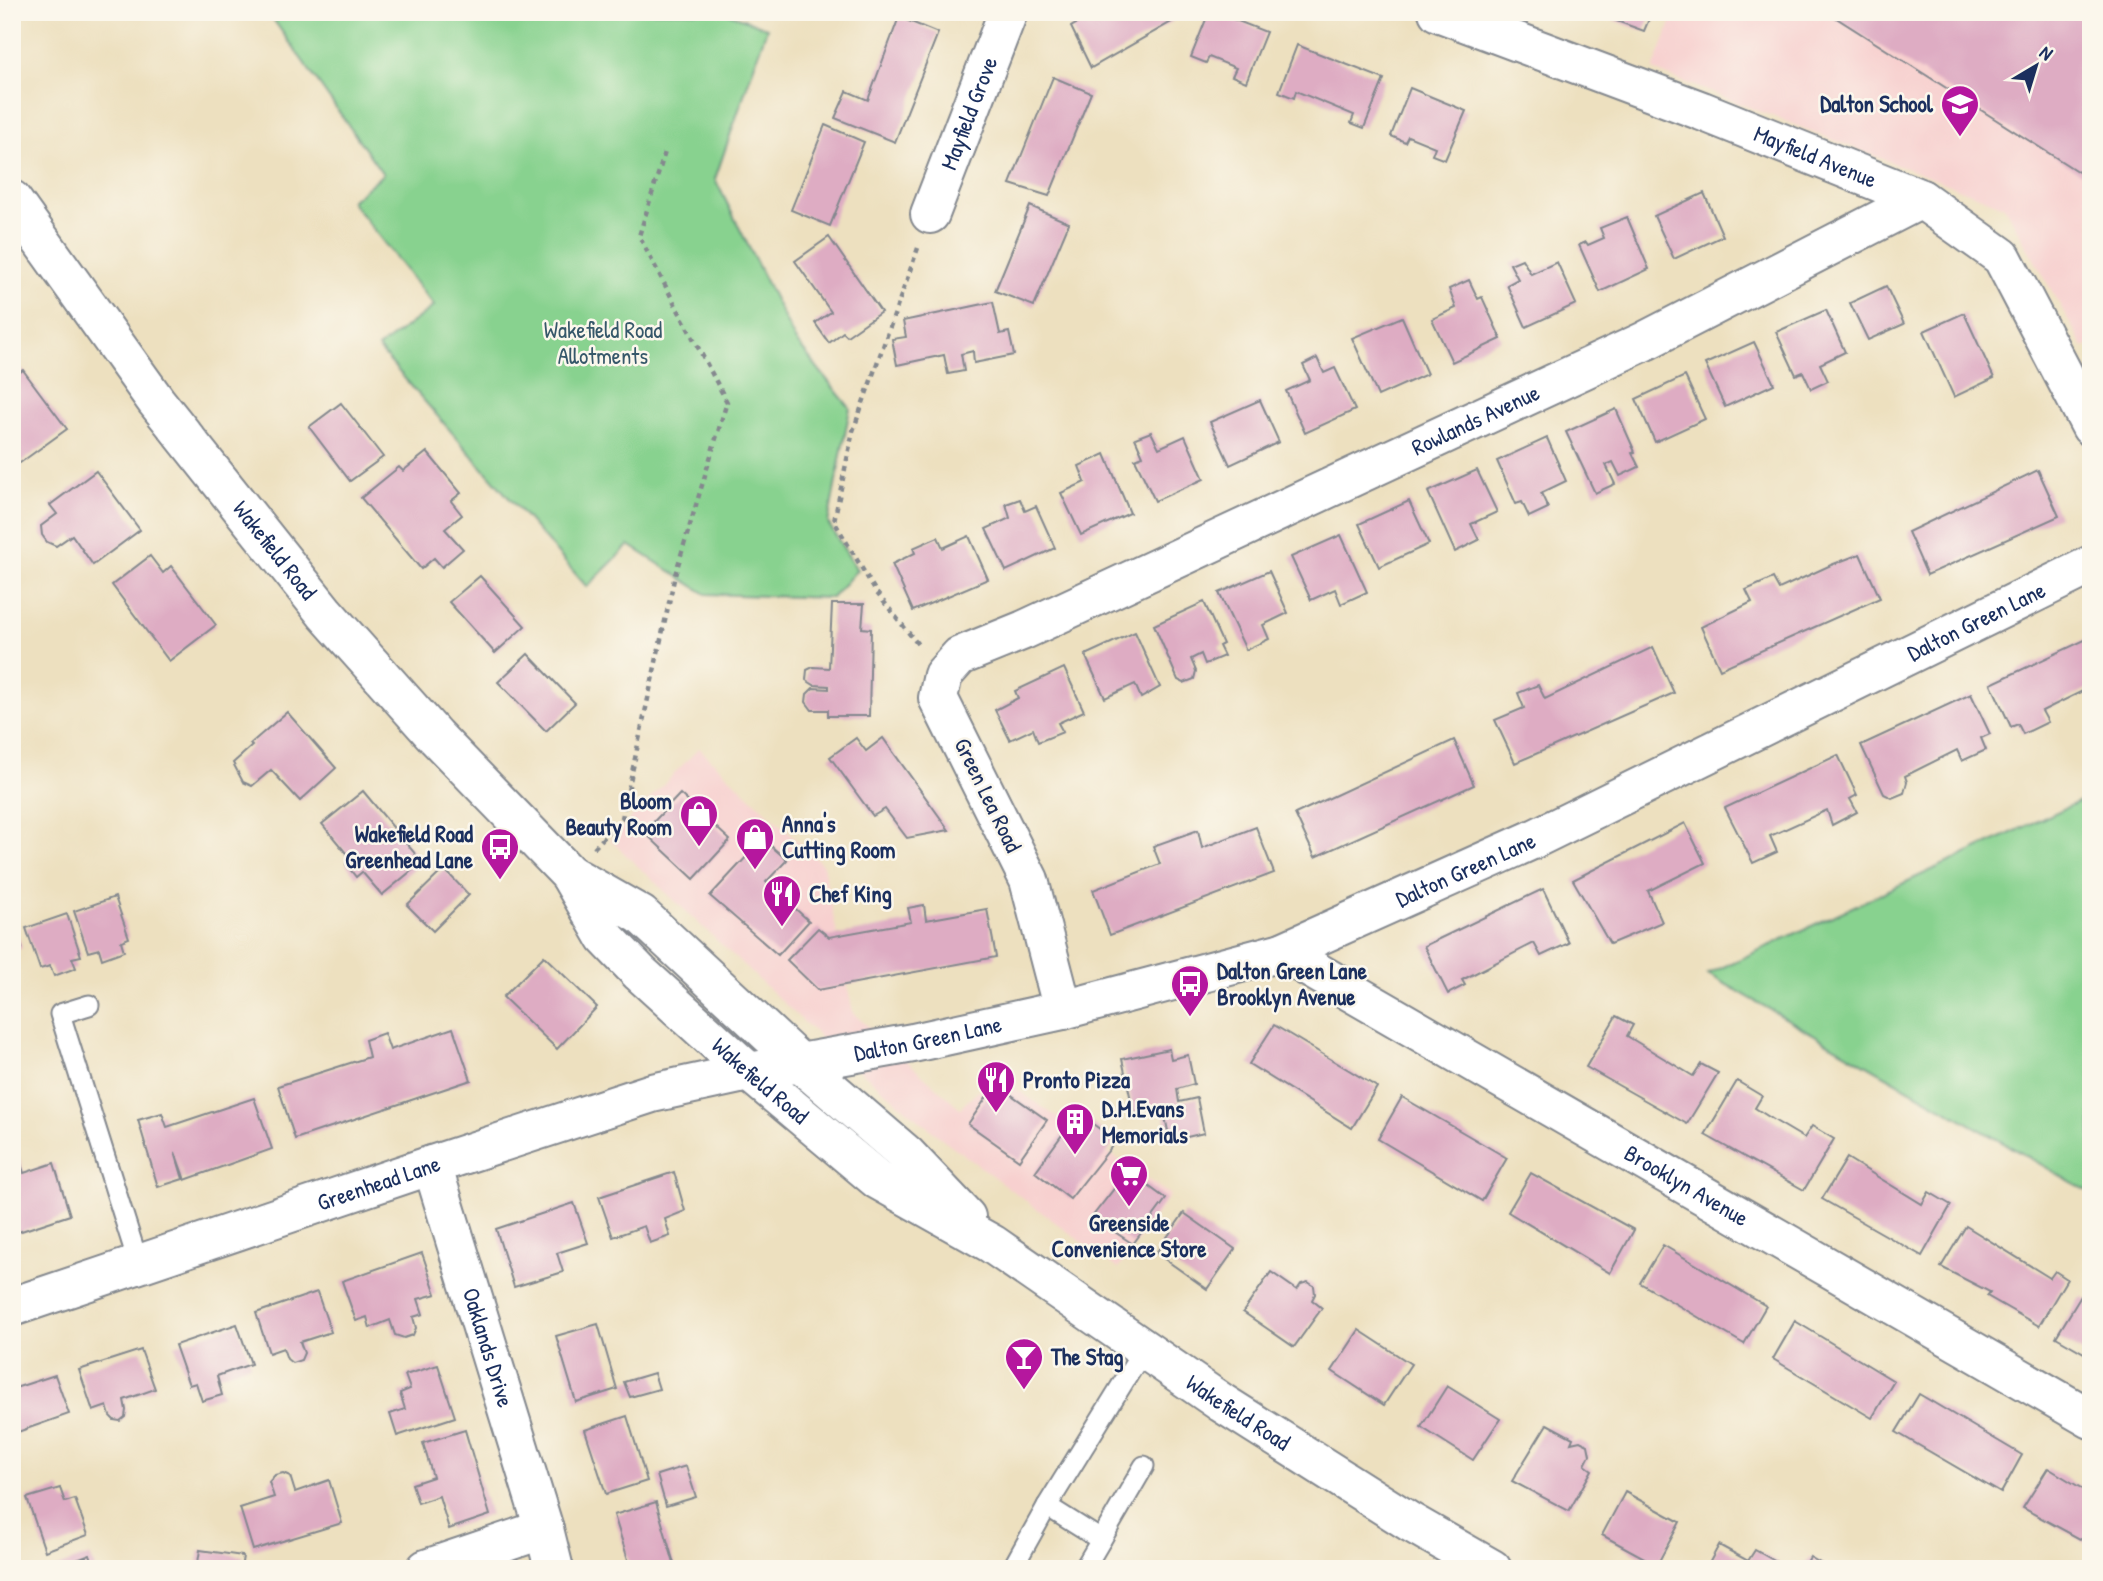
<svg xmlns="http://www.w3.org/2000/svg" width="2103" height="1581" viewBox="0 0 2103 1581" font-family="'Patrick Hand',sans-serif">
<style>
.built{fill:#f7d0cf}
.green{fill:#88d28f;stroke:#528076;stroke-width:2}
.building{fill:#deacc3}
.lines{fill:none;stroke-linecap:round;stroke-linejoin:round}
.lane-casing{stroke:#84888e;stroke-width:23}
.street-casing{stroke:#84888e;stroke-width:42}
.highway-casing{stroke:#84888e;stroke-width:42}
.path{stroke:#84888e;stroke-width:4.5;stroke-dasharray:5 5;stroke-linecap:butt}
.lane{stroke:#fff;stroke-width:19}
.street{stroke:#fff;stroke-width:38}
.highway{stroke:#fff;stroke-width:38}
.labels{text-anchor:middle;stroke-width:5;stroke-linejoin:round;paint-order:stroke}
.poi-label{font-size:23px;font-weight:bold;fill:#1b2f5e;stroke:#fbf7ec;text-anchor:start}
.street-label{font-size:23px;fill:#1b2f5e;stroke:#fbf7ec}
.park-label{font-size:23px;fill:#36586a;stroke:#fbf7ec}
</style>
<rect width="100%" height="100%" fill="#fbf7ec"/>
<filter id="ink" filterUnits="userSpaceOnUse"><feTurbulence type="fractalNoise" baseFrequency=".0143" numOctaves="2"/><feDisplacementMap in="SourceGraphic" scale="14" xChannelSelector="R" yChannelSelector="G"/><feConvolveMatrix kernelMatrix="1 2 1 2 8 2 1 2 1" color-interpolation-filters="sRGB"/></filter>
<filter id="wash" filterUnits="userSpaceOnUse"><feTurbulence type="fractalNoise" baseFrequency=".00686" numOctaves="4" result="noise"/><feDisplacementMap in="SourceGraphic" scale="28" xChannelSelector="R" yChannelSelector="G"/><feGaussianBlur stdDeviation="1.57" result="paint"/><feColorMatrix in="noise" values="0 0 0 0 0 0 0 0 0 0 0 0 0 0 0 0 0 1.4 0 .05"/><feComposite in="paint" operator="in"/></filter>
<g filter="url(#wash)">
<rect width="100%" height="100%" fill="#ede0bf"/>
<g class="built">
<polygon points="1675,12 2091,12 2091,345 2084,348 2004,206 1653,70"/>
<polygon points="699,748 823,865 853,1013 960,1108 996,1075 1170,1195 1118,1269 936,1134 823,1040 610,840"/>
</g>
<g class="green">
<polygon points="268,12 725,12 767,28 715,179 795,340 850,408 828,523 857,570 832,598 706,594 629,545 587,587 378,348 434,306 351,201 383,174"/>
<polygon points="2091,796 2091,1193 1708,974"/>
</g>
<g id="blocks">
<g class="building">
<polygon points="1168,12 1173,21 1091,68 1071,27 1097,12"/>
<polygon points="1209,12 1215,12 1266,32 1246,82 1232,76 1236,68 1209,57 1206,63 1191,57"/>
<polygon points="1592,12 1652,12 1644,31"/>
<polygon points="1827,12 2091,12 2091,180"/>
<polygon points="899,17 938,33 895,142 835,118 847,91 868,100"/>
<polygon points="1297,45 1384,79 1364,128 1351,123 1354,115 1296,91 1294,98 1279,92"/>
<polygon points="1053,77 1091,93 1049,196 1010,184"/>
<polygon points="1410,88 1466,111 1445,160 1432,155 1435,147 1408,136 1405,142 1391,136"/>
<polygon points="825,125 864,142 830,226 791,210"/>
<polygon points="1704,193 1723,236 1674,259 1654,216"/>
<polygon points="1030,206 1069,223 1034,306 995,291"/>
<polygon points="1627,217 1649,269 1600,292 1579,245 1586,242 1588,245 1604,238 1600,228"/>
<polygon points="829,237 881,312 847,336 843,332 829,343 815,323 831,312 795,261"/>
<polygon points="1522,259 1531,274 1557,262 1576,304 1526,327 1507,285 1518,279 1510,264"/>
<polygon points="1469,280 1478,299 1482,297 1501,339 1452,362 1432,319 1456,308 1449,289"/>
<polygon points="1886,286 1904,324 1868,340 1850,303"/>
<polygon points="993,302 1000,334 1009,332 1014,355 974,363 973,351 961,354 964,371 948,374 944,355 897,365 892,339 906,337 903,321"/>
<polygon points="1826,310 1845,352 1820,364 1828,381 1811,389 1803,372 1796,375 1776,332"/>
<polygon points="1964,313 1994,378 1954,397 1924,331"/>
<polygon points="1402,317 1427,374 1378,396 1352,338"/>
<polygon points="1754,342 1774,384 1725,407 1705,364"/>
<polygon points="1317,358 1324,373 1335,368 1355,410 1305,433 1286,391 1310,380 1303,365"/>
<polygon points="23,370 67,429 20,463 12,453 12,378"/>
<polygon points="1685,376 1705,419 1655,442 1636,399"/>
<polygon points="1260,400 1279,442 1230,465 1210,422"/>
<polygon points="341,403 383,457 350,481 309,427"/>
<polygon points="1616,409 1635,452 1632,453 1639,467 1620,476 1613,462 1606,465 1615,484 1595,493 1566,432"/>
<polygon points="1151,432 1159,448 1185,436 1204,479 1155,501 1135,459 1143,456 1135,438"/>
<polygon points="1547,438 1566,481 1541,493 1548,508 1529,517 1522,502 1516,504 1497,461"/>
<polygon points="427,452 461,493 451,501 462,515 445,529 463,549 442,567 434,558 421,569 361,498 399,467 403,471"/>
<polygon points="1105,454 1130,513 1081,535 1061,493 1085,482 1079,466"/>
<polygon points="1477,470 1497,512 1471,524 1479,540 1455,552 1428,492"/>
<polygon points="2038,470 2059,516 1927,575 1908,532"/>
<polygon points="96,471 140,530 93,565 72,535 56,546 47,542 42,535 41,526 57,514 50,505"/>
<polygon points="1020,499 1025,511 1036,506 1055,548 1006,571 986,529 1010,518 1006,504"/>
<polygon points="1409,501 1429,544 1379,567 1359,524"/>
<polygon points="1341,535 1367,592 1341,604 1335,589 1311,600 1291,557"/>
<polygon points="969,536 988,579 913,611 892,564 915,553 913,548 938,537 943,548"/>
<polygon points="1860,554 1880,598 1720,669 1701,627 1752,602 1746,590 1773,578 1779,589 1831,565"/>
<polygon points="150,556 163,573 171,566 216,625 169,661 112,585"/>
<polygon points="1269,571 1288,613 1263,625 1269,639 1246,650 1219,593"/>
<polygon points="480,576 525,626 495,653 449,602"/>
<polygon points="1204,602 1223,644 1219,646 1224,656 1205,664 1201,654 1191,659 1196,671 1194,679 1184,683 1178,680 1154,625"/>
<polygon points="832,604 864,604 862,628 871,629 869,716 828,716 828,710 812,710 806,702 807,694 813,688 829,689 829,686 814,685 806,680 807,670 813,667 829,668"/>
<polygon points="1135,632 1160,687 1141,698 1135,684 1105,698 1085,655"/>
<polygon points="2091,637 2091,687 2042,711 2048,722 2023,734 2018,724 2011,727 1991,684"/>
<polygon points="1653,647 1674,693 1515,763 1495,720 1524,708 1518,693 1538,685 1545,699"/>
<polygon points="528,654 575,703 546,731 498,682"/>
<polygon points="1064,668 1084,711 1058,723 1063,732 1038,742 1033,729 1010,740 995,710 1018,698 1015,691"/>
<polygon points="1971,694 1990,734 1981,738 1986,750 1962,761 1957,750 1905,776 1907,782 1904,793 1892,798 1884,794 1861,745"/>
<polygon points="287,712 336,768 300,801 271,770 252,786 243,782 233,763 252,746 250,744"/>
<polygon points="856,738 866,751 883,738 949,830 907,838 885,809 873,816 830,757"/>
<polygon points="1454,740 1474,785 1315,857 1295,814"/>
<polygon points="1838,755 1857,795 1850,799 1857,812 1832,825 1827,810 1770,836 1777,852 1753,863 1725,808"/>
<polygon points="363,791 422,862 382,895 362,872 356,877 346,864 351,859 322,824"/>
<polygon points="680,794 730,840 694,879 644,832"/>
<polygon points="1685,823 1705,863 1648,891 1662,922 1610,944 1573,880"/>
<polygon points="1256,827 1274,873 1110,935 1093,890 1160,864 1153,846 1198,830 1202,848"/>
<polygon points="763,839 787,860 766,882 809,921 778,955 710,896"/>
<polygon points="444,869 469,895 433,931 407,905"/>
<polygon points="1543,889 1569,943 1541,956 1534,943 1462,980 1465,985 1448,994 1424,946"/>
<polygon points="115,897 129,938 121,941 124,951 102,959 99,949 88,952 74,911"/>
<polygon points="924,905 926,920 987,909 996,957 818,990 787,960 818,928 829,937 911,922 908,908"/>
<polygon points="67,914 81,956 72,958 76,968 54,976 50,966 40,969 26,928"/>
<polygon points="12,918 22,948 12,951"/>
<polygon points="544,956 597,1007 557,1049 503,997"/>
<polygon points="1616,1016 1633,1025 1627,1036 1693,1076 1701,1064 1718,1073 1687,1124 1586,1067"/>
<polygon points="1274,1025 1377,1087 1352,1128 1249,1064"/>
<polygon points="453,1028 471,1080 295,1139 278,1086 369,1057 365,1040 384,1033 390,1050"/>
<polygon points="1169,1049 1171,1059 1188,1055 1194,1084 1177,1089 1179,1102 1197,1098 1204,1133 1170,1141 1163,1107 1134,1114 1122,1059"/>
<polygon points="1737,1081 1762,1096 1755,1108 1777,1122 1804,1138 1812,1126 1834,1139 1804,1190 1705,1135"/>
<polygon points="996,1084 1047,1120 1019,1160 968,1124"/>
<polygon points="1402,1097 1507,1158 1482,1201 1378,1139"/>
<polygon points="254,1098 272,1149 185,1180 175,1152 183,1179 158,1187 138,1120 162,1113 167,1127"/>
<polygon points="1078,1113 1116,1141 1070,1199 1035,1172"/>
<polygon points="18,1155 24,1173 54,1163 70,1215 12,1234 12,1156"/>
<polygon points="1847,1158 1922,1204 1929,1192 1951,1205 1922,1256 1822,1199"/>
<polygon points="1128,1171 1166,1199 1133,1244 1092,1217"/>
<polygon points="674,1172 685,1211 665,1219 670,1236 650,1243 644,1226 613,1237 599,1197"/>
<polygon points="1531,1173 1634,1230 1610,1273 1508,1212"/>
<polygon points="574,1203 588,1243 557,1253 563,1272 514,1287 496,1229"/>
<polygon points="1184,1213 1235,1249 1207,1289 1156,1253"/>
<polygon points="1966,1226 2050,1278 2055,1271 2067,1279 2039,1326 1987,1296 1990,1292 1941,1267"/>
<polygon points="1663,1245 1766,1306 1744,1344 1640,1283"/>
<polygon points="422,1253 436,1294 418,1299 423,1314 413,1317 416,1328 413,1335 404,1338 395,1335 390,1320 370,1328 367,1317 356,1321 342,1281"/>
<polygon points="1271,1272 1297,1290 1301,1284 1308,1282 1314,1286 1315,1294 1312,1300 1322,1308 1294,1347 1243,1312"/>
<polygon points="317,1292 331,1332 300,1342 304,1353 301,1360 292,1363 287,1359 283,1348 269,1353 256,1313"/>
<polygon points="2081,1296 2091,1302 2091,1357 2056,1337"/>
<polygon points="1795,1321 1894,1381 1872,1418 1773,1359"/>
<polygon points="237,1324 251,1364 217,1376 222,1395 202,1401 196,1383 189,1385 175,1345"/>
<polygon points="598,1324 617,1389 576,1402 556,1336"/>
<polygon points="1359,1330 1411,1364 1384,1405 1332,1371"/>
<polygon points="141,1350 155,1389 124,1400 126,1410 125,1417 120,1421 114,1420 110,1416 107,1406 93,1411 79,1370"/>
<polygon points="438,1365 455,1417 397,1436 390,1414 405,1409 400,1393 410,1389 405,1375"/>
<polygon points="654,1373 659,1389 630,1397 624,1382"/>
<polygon points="55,1375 69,1414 12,1434 12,1389"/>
<polygon points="1447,1386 1500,1419 1473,1460 1421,1427"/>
<polygon points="1919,1394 2022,1455 2001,1493 1896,1432"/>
<polygon points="627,1416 647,1481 606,1494 585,1430"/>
<polygon points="1547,1424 1573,1438 1571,1443 1580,1441 1588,1445 1590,1455 1585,1465 1592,1470 1569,1511 1512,1481"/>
<polygon points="465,1430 490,1515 449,1529 439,1496 418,1503 412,1484 433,1477 423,1443"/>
<polygon points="686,1466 696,1497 666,1506 657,1475"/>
<polygon points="2048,1468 2091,1494 2091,1545 2023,1508"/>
<polygon points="283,1473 290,1476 295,1492 329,1480 342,1523 253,1550 240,1508 274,1497 269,1482 275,1475"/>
<polygon points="60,1488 65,1502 75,1499 88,1535 45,1551 27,1498"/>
<polygon points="1625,1492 1680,1522 1657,1565 1602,1535"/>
<polygon points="656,1502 675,1567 631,1569 614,1515"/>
<polygon points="1719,1545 1748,1561 1755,1550 1780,1564 1777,1569 1706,1569"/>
<polygon points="200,1550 243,1556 241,1569 197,1569"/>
<polygon points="90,1555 95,1569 55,1569 55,1568"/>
<polygon points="1810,1557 1830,1569 1803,1569"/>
</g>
</g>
</g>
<g filter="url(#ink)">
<use href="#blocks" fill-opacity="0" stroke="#84888e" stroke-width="2"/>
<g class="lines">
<defs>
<g id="lane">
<polyline points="89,1005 60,1014 139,1265"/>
<polyline points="1047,1506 1101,1540 1144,1466"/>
<polyline points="1012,1569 1047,1506 1144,1349"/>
<polyline points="1084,1569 1101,1540"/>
</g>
<g id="street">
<path id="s1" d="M1438,12L1702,111L1921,199L2002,257L2091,427"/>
<path id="s2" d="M930,214L1008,12"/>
<path id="s3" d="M1282,952L2091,1419"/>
<path id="s4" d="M1063,1010L1029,880L938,698L943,675L960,656L1024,630L1645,341L1921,199"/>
<path id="s5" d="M432,1165L544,1529L554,1569"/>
<path id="s6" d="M12,1307L432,1165L652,1093L749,1072L913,1043L1063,1010L1282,952L1532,840L2091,565"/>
<polyline points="426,1569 544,1529"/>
</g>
<g id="highway">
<path id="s7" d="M12,200L156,401L325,613L435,736L569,874L606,938L640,973L749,1072L878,1180L992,1244L1222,1403L1410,1522L1492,1569"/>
<polyline points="569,874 641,915 801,1064 907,1155 966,1217"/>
</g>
</defs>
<use href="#lane" class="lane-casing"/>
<use href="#street" class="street-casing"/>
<use href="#highway" class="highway-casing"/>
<g class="path">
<polyline points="918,248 853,431 834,521 876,592 920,647"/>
<polyline points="594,848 622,818 675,575 727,402 639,236 665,152"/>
</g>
<use href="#lane" class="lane"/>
<use href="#street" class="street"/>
<use href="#highway" class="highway"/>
</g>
</g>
<defs>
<symbol id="school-pin" viewBox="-11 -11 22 30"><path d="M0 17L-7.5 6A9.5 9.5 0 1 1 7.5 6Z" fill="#b5179e" stroke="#fbf7ec"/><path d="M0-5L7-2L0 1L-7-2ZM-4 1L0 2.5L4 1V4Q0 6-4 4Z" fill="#fff"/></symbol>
<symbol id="shop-pin" viewBox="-11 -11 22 30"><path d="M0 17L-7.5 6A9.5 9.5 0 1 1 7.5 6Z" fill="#b5179e" stroke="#fbf7ec"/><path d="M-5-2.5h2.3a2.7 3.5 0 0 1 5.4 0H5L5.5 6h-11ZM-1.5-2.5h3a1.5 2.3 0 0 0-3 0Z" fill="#fff"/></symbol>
<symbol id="bus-pin" viewBox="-11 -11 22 30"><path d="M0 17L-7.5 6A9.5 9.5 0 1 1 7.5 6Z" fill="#b5179e" stroke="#fbf7ec"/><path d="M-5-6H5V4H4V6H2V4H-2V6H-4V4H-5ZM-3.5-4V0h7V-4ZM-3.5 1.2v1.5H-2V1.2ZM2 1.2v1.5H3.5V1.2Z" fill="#fff"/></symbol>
<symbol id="restaurant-pin" viewBox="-11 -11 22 30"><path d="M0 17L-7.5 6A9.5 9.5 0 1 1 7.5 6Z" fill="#b5179e" stroke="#fbf7ec"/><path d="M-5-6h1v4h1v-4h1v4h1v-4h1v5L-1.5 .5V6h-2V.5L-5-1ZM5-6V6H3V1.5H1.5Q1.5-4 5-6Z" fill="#fff"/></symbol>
<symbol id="building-pin" viewBox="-11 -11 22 30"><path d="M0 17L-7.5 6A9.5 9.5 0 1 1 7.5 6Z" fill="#b5179e" stroke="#fbf7ec"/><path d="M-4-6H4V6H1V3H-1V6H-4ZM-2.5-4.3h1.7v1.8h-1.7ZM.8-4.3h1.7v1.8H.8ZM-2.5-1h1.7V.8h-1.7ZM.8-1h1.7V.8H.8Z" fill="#fff"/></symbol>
<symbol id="supermarket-pin" viewBox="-11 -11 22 30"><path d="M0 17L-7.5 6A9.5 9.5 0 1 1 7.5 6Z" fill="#b5179e" stroke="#fbf7ec"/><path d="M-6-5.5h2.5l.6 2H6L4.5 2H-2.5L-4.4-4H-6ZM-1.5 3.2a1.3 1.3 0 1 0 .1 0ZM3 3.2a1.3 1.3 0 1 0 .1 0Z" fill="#fff"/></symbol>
<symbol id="bar-pin" viewBox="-11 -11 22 30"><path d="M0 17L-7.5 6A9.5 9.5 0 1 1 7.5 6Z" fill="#b5179e" stroke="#fbf7ec"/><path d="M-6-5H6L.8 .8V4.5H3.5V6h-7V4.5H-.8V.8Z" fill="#fff"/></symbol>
</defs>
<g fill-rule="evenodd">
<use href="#school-pin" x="1938" y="82" width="44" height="60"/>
<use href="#shop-pin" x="677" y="792" width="44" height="60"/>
<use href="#shop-pin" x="733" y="815" width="44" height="60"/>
<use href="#bus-pin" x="478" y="825" width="44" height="60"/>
<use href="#restaurant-pin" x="760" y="872" width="44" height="60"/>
<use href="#bus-pin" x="1168" y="962" width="44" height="60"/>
<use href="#restaurant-pin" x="974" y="1058" width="44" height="60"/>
<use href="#building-pin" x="1053" y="1100" width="44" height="60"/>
<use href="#supermarket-pin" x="1107" y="1152" width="44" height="60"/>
<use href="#bar-pin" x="1002" y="1335" width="44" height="60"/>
</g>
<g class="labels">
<g class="poi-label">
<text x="1933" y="112" text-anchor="end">Dalton School</text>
<text x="672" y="809" text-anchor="end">Bloom<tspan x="672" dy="26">Beauty Room</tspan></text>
<text x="782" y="832">Anna's<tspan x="782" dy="26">Cutting Room</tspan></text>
<text x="473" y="842" text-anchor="end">Wakefield Road<tspan x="473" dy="26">Greenhead Lane</tspan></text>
<text x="809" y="902">Chef King</text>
<text x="1217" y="979">Dalton Green Lane<tspan x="1217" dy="26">Brooklyn Avenue</tspan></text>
<text x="1023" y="1088">Pronto Pizza</text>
<text x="1102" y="1117">D.M.Evans<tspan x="1102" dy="26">Memorials</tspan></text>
<text x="1129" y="1231" text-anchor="middle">Greenside<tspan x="1129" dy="26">Convenience Store</tspan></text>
<text x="1051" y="1365">The Stag</text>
</g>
<g class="street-label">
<text dy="8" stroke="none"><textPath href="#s2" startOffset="108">Mayfield Grove</textPath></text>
<text dy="8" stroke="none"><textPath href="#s1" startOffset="404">Mayfield Avenue</textPath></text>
<text dy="8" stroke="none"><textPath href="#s4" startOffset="954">Rowlands Avenue</textPath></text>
<text dy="8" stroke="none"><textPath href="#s7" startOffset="438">Wakefield Road</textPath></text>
<text dy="8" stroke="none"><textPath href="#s6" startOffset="2090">Dalton Green Lane</textPath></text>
<text transform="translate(988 795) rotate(64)" y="8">Green Lea Road</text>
<text dy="8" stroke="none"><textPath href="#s6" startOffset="1522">Dalton Green Lane</textPath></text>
<text dy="8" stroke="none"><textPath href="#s6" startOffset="956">Dalton Green Lane</textPath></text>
<text dy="8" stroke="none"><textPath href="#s7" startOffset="1160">Wakefield Road</textPath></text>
<text dy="8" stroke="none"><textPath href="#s6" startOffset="387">Greenhead Lane</textPath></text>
<text dy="8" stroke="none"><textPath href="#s3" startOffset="467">Brooklyn Avenue</textPath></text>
<text dy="8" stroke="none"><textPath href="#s5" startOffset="191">Oaklands Drive</textPath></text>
<text dy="8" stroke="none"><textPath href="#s7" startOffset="1743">Wakefield Road</textPath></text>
</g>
<g class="park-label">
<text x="603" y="338">Wakefield Road<tspan x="603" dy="26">Allotments</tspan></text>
</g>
</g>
<rect width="2103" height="1581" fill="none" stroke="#fbf7ec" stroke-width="42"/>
<g transform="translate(2036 66) rotate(38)" stroke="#fbf7ec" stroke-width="5" paint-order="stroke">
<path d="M0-5L12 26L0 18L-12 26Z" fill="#1b2f5e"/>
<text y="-10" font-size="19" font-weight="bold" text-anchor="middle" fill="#1b2f5e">N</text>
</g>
</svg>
